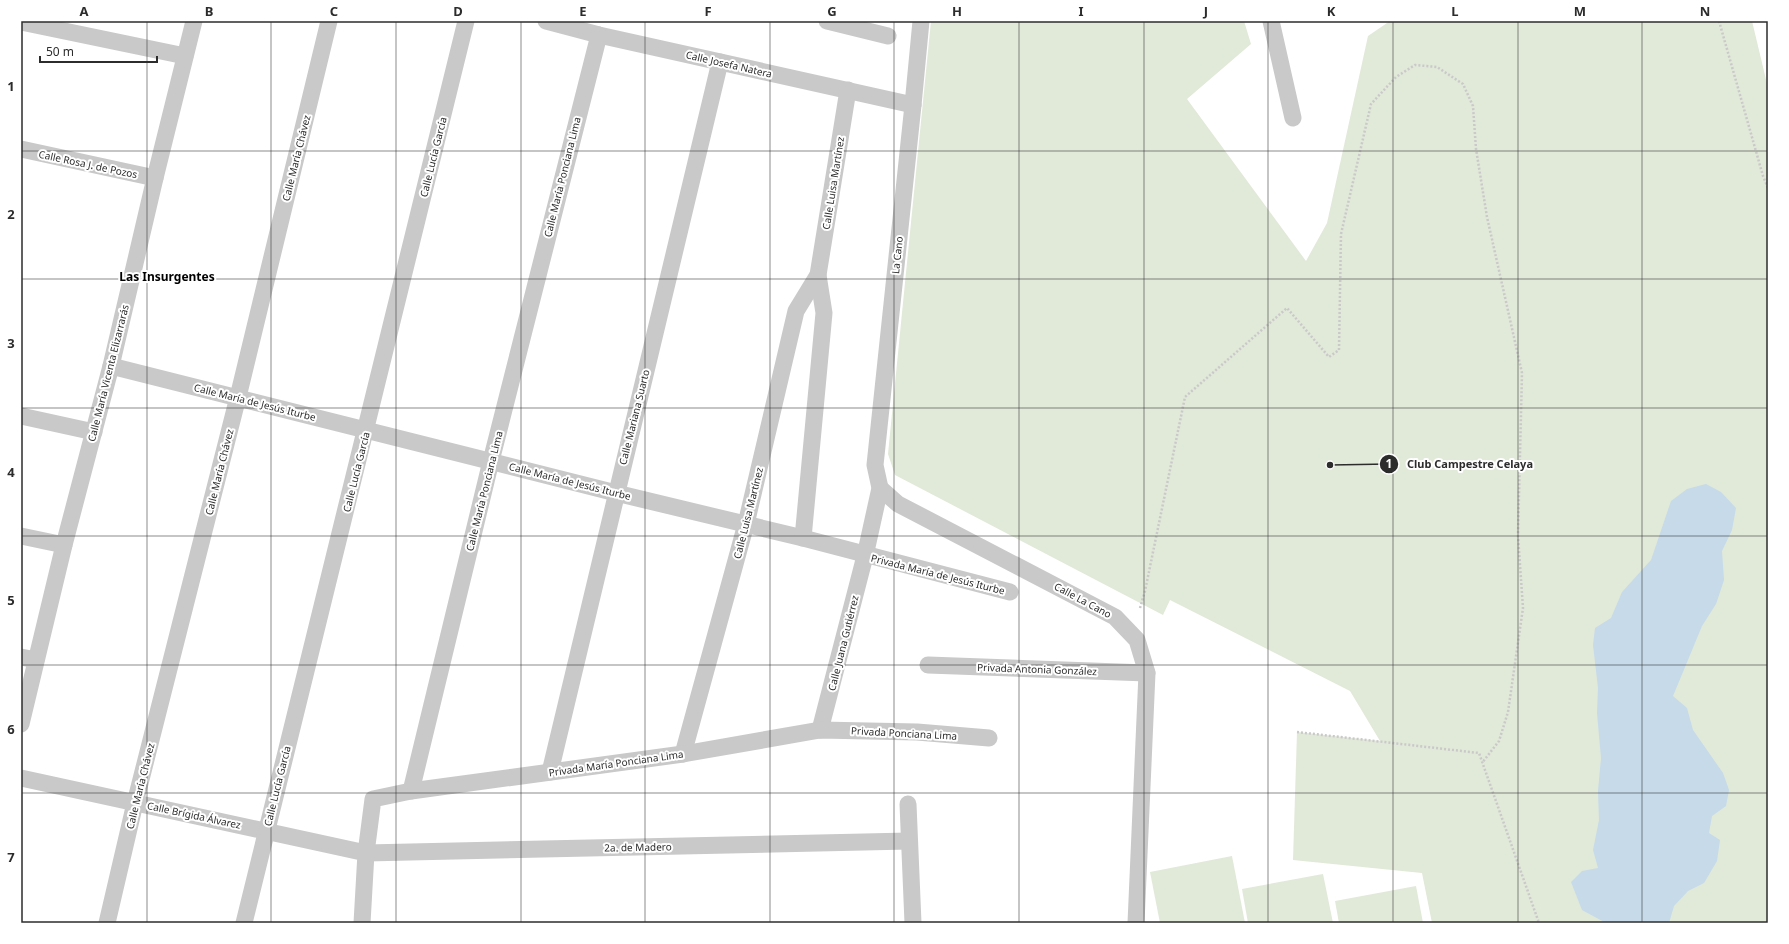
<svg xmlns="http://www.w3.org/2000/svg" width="1789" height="944" viewBox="0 0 1789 944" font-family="'Noto Sans',sans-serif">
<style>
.green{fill:#e1e9d9}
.water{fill:#c6dae9}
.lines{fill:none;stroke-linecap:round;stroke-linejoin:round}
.path{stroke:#c9c9c9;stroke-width:2.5;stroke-dasharray:2 2;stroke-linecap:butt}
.minor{stroke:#c9c9c9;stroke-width:17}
.grid{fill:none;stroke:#2c2c2c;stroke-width:1;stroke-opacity:0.55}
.labels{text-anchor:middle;stroke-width:4;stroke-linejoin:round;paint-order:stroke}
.street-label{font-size:10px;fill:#2c2c2c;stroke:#fff}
.quarter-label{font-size:12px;font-weight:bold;fill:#000;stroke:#fff}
.leader{fill:none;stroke:#2c2c2c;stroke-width:1.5}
.callout-dot{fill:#2c2c2c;stroke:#fff;stroke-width:1.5}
.mark-label{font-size:12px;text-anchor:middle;font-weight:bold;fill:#fff}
.callout-label{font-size:11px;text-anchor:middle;font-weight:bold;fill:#2c2c2c;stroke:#fff;stroke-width:4;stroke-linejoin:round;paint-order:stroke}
.neatline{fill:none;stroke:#2c2c2c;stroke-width:1.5}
.grid-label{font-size:13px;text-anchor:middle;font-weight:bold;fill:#2c2c2c}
</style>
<rect width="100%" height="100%" fill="#fff"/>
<g class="green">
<polygon points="931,21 1244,21 1251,44 1187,99 1306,261 1327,223 1368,36 1390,21 1752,21 1768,88 1768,923 1432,923 1422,873 1293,860 1297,732 1380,741 1350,691 1170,600 1163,615 895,475 888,454"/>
<polygon points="1232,856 1245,923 1160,923 1150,872"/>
<polygon points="1323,874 1333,923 1248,923 1242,889"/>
<polygon points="1416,886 1423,923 1339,923 1335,901"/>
</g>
<polygon class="water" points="1706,484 1721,492 1736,508 1732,530 1722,551 1724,580 1716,604 1702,626 1673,696 1687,708 1693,730 1723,773 1729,790 1726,806 1712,816 1709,833 1720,840 1717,861 1704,883 1688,891 1674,906 1669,923 1606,923 1582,910 1571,882 1582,871 1598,868 1593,850 1599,820 1598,791 1601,758 1597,713 1598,688 1593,645 1595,628 1611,618 1622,592 1651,560 1671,501 1687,489"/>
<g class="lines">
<g class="path">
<polyline points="1719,21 1763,176 1768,188"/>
<polyline points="1140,608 1145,591 1185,397 1287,308 1329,357 1339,350 1341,234 1371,104 1396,77 1415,65 1437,67 1463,84 1473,106 1476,149 1487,217 1522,373 1518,536 1523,608 1508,712 1499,741 1482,763"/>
<polyline points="1297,732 1479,753 1539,923"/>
</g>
<g class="minor">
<polyline points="546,21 599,35 913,105"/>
<polyline points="827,21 888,36"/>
<polyline points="1271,21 1293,118"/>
<polyline points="21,22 185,56"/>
<polyline points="21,149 155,178"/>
<polyline points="111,366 616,493 803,538 1010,592"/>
<polyline points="21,416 94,432"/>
<polyline points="880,488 898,504 1115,617 1137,640 1147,673 1136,923"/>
<polyline points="21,536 64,545"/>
<polyline points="803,538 824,313 818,275 848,90"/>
<polyline points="21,657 36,660"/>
<polyline points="928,665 1147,673"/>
<polyline points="21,724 64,545 111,366 155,178 194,21"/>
<polyline points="820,730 865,556 880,488 875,465 913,105 921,21"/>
<polyline points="683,754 746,524 796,311 818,275"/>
<polyline points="550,772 720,62"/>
<polyline points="21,778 366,853 909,841"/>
<polyline points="411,791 491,461 599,35"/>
<polyline points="908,804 913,923"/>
<polyline points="107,923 135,803 238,397 329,21"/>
<polyline points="244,923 466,21"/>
<polyline points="362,923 366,853 373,799 411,791 683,754 820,730 917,732 989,738"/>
</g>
</g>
<path class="grid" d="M147,21V923M271,21V923M396,21V923M521,21V923M645,21V923M770,21V923M894,21V923M1019,21V923M1144,21V923M1268,21V923M1393,21V923M1518,21V923M1642,21V923M21,151H1768M21,279H1768M21,408H1768M21,536H1768M21,665H1768M21,793H1768"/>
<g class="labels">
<g class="street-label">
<text transform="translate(729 64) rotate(13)" y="4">Calle Josefa Natera</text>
<text transform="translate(433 157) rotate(-76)" y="4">Calle Lucía García</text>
<text transform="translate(296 158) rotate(-76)" y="4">Calle María Chávez</text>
<text transform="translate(88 164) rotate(12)" y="4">Calle Rosa J. de Pozos</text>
<text transform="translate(562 177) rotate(-76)" y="4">Calle María Ponciana Lima</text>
<text transform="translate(833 183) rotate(-81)" y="4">Calle Luisa Martínez</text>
<text transform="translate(897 255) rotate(-84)" y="4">La Cano</text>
<text transform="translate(108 373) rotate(-76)" y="4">Calle María Vicenta Elizarrarás</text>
<text transform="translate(255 402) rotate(14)" y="4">Calle María de Jesús Iturbe</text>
<text transform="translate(634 417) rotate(-76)" y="4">Calle Mariana Suarto</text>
<text transform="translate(219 472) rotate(-76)" y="4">Calle María Chávez</text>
<text transform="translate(356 472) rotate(-76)" y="4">Calle Lucía García</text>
<text transform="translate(570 481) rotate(14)" y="4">Calle María de Jesús Iturbe</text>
<text transform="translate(484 491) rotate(-76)" y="4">Calle María Ponciana Lima</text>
<text transform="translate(748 513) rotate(-76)" y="4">Calle Luisa Martínez</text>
<text transform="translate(938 574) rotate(14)" y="4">Privada María de Jesús Iturbe</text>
<text transform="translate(1083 600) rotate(28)" y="4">Calle La Cano</text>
<text transform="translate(843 643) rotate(-76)" y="4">Calle Juana Gutiérrez</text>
<text transform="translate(1037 669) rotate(2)" y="4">Privada Antonia González</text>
<text transform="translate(904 733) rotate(3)" y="4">Privada Ponciana Lima</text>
<text transform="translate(616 763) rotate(-8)" y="4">Privada María Ponciana Lima</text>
<text transform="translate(140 786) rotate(-76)" y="4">Calle María Chávez</text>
<text transform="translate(277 786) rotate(-76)" y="4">Calle Lucía García</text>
<text transform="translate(194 815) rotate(12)" y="4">Calle Brígida Álvarez</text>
<text transform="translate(638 847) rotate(-1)" y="4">2a. de Madero</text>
</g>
<g class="quarter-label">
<text x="167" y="281">Las Insurgentes</text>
</g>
</g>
<path class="leader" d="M1330 465L1389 464"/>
<g class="callout-dot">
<circle cx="1330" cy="465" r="4"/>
<circle cx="1389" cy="464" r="10"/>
</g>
<g class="mark-label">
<text x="1389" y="468">1</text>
</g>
<g class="callout-label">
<text x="1470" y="468">Club Campestre Celaya</text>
</g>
<rect width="1789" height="944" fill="none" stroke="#ffffff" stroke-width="44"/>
<path d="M40 56v6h117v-6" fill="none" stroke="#2c2c2c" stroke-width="2"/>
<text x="46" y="56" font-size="12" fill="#2c2c2c" stroke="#ffffff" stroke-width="3" paint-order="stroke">50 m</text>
<rect x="22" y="22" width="1745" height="900" class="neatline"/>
<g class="grid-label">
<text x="84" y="16">A</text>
<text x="209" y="16">B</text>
<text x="334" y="16">C</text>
<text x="458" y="16">D</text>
<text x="583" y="16">E</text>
<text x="708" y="16">F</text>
<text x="832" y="16">G</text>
<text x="957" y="16">H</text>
<text x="1081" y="16">I</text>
<text x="1206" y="16">J</text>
<text x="1331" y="16">K</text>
<text x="1455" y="16">L</text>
<text x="1580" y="16">M</text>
<text x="1705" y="16">N</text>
<text x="11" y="91">1</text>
<text x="11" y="219">2</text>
<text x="11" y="348">3</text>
<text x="11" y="477">4</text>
<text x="11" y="605">5</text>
<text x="11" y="734">6</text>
<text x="11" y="862">7</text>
</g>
</svg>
